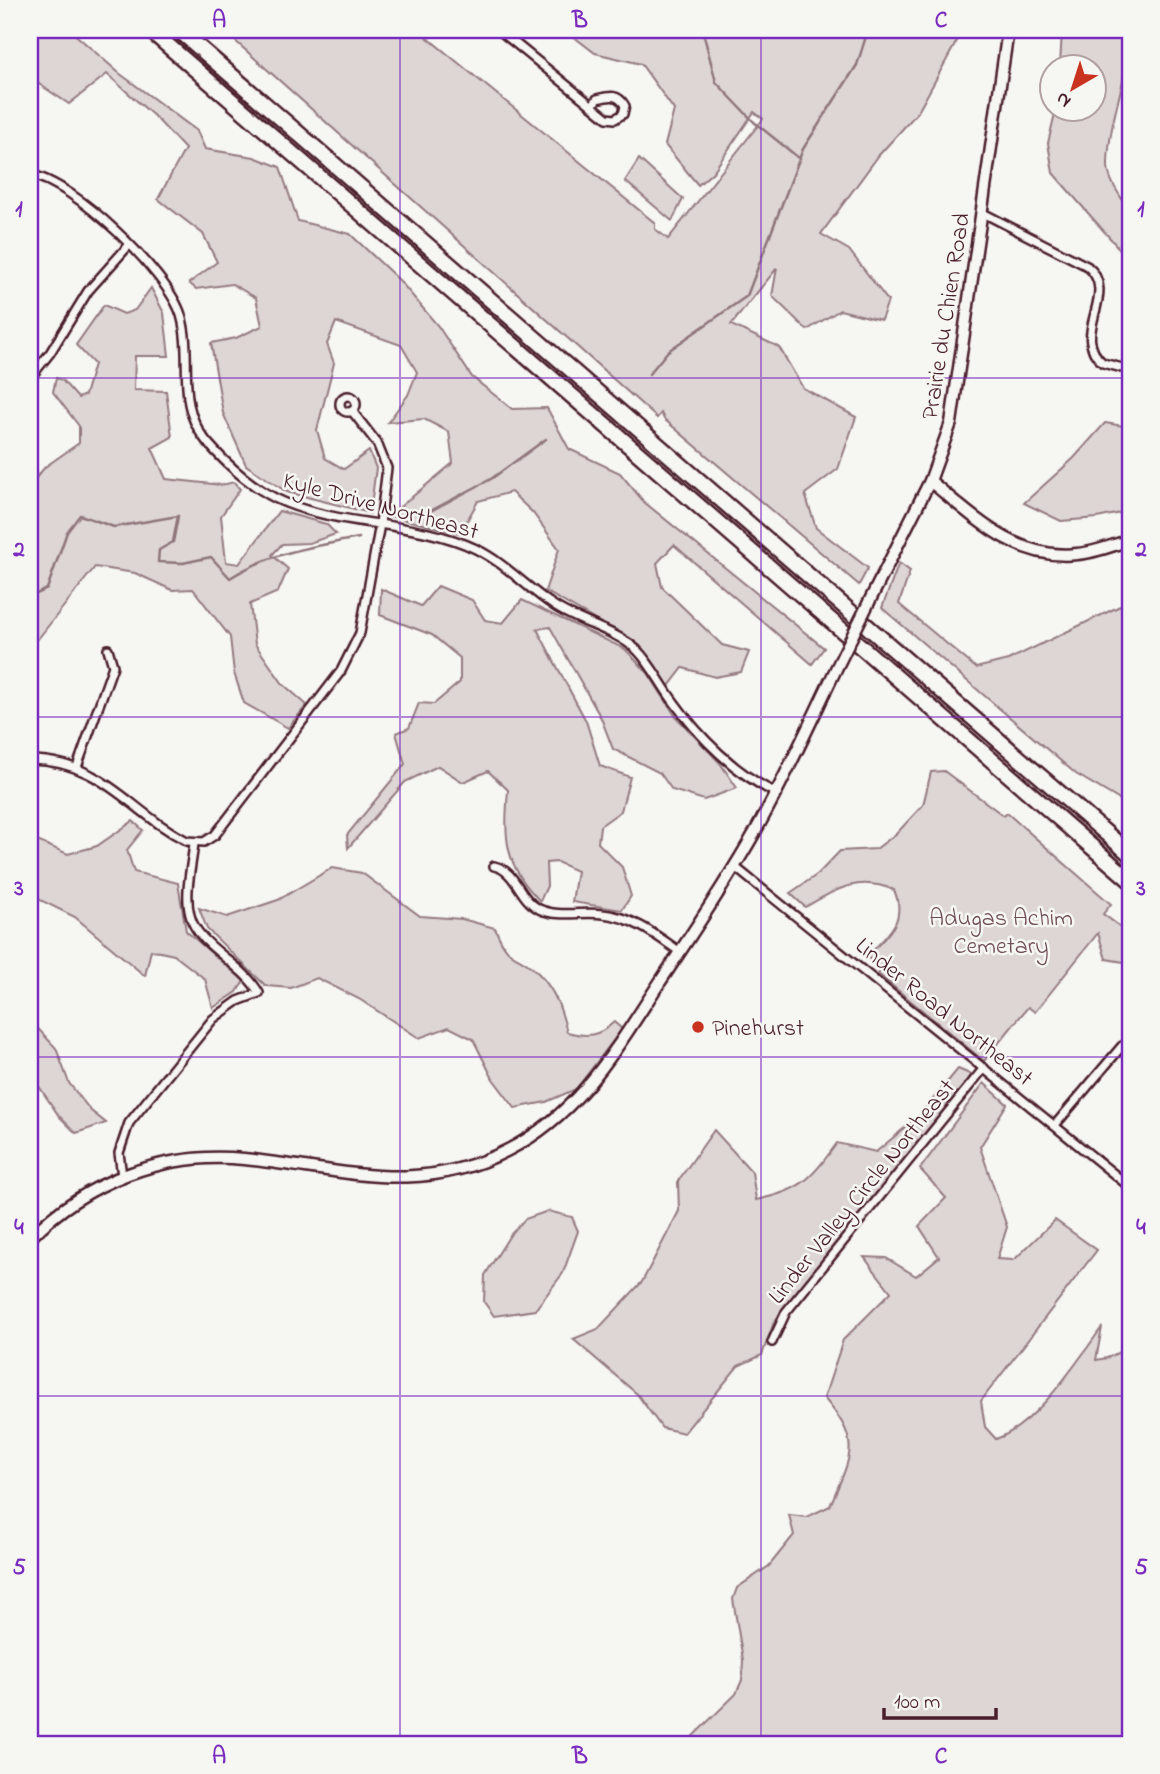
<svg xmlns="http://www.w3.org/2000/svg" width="1160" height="1774" viewBox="0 0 1160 1774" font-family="'Indie Flower',sans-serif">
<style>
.green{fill:#ddd6d5;stroke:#947a80;stroke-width:2}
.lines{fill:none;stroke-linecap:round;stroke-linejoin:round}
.stream{stroke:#8e747a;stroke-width:2.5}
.minor-casing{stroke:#4a1f2b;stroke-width:12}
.tertiary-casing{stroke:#4a1f2b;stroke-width:15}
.motorway-casing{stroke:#4a1f2b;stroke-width:19}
.minor{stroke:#f6f6f2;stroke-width:7}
.tertiary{stroke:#f6f6f2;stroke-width:10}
.motorway{stroke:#f6f6f2;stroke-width:14}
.tertiary-bridge-casing{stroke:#4a1f2b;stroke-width:15;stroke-linecap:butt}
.tertiary-bridge{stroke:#f6f6f2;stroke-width:10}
.grid{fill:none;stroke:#7b2cbf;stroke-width:2;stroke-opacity:0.55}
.poi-dot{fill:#c8321e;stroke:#f6f6f2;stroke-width:2.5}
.labels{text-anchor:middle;stroke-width:5;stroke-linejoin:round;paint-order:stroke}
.street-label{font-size:24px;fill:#4a1f2b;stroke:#f6f6f2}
.park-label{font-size:24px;fill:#6f4d56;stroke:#f6f6f2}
.poi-label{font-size:24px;fill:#4a1f2b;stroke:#f6f6f2;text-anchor:start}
.neatline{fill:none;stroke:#7b2cbf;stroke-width:2.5}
.grid-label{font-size:23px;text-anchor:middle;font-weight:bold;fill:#7b2cbf}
</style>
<rect width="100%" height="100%" fill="#f6f6f2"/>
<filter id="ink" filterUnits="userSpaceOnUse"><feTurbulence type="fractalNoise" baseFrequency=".0143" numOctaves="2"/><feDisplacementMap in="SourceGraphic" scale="14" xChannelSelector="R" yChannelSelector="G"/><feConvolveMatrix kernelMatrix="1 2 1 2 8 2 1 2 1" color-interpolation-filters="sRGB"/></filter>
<g filter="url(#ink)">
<g class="green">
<polygon points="30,30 70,30 119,73 197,131 205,149 254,157 280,167 298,221 350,234 400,281 438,326 472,377 512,409 547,408 569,449 620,473 644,502 824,648 812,664 674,545 657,563 662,587 722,645 749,652 741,672 715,677 683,668 669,686 639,645 545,591 559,549 533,513 511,492 478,501 460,533 389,516 453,463 449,432 424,419 388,422 408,395 417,372 401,345 336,322 327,344 334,363 317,430 325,458 344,469 369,451 376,468 370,513 287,492 246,465 223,413 211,343 236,338 262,326 256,298 232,284 196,289 189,283 217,262 203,234 158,199 185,149 156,118 107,74 69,104 30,78"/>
<polygon points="223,30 418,30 655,223 655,229 668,239 763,119 754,112 713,172 698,185 665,145 674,110 641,64 595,53 565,30 963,30 918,112 879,155 821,234 849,250 888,301 881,320 840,310 807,330 772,296 777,268 731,325 779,347 803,388 856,417 838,469 805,494 816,528 868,568 859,585 664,419 661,413 657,418"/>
<path d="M1062,30H1130C1130,74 1109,117 1108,163C1107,185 1127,200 1130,217C1132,231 1130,247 1130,261L1053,173L1048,143L1056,109L1094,108V66H1060Z"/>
<polygon points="639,159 683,199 672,221 625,181"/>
<polygon points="151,288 164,313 169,356 135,356 134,390 166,391 172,437 152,448 166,479 222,485 234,482 240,489 221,516 226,562 239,564 279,511 326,524 336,534 309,543 282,544 272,555 288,569 278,592 250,604 255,644 283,684 307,705 288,728 244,703 234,673 230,637 193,589 172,590 135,573 95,567 30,649 30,485 45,467 79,443 79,426 53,392 56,378 62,380 78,398 85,395 94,364 76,345 104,305 124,314 135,310"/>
<polygon points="1105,423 1130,427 1130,511 1097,518 1061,521 1024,503 1074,458"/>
<polygon points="899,563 910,571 899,604 976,668 1008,660 1120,606 1130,615 1130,806 1076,774 882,608"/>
<path d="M438,586L472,600L485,620L503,623L522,600L625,649L648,673L676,717L720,763L737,788L704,800L672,790L660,773L613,749L601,718L550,627L537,629L586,721L600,766L630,777L621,811L600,826L598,843L622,867L631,896L622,910L572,902L577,871L557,862L546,863L547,886L540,901C504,865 504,838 508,790L488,771L463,782L438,766L405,782L348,848L347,835L405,764L396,733L409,728L419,703L434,704L460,682V658L432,635L380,615L381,589L421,606Z"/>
<path d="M944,771L1004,816L1007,813L1111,904L1103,914L1130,934V963L1106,959L1098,933L1035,1012L1028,1007L984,1061L878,974L882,969L867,957C887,934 908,922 894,890C858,875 837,889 805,907L790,893L818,874L840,851L876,849L897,833L923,805L931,772Z"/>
<polygon points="133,821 143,830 127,850 134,872 178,883 186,931 244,981 237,992 213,1008 205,979 174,955 151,950 145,976 75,917 30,895 30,838 68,854 97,846"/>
<path d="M332,868L362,873L420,916L462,919L495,928C510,965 517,951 539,974C556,992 561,1009 567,1032C587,1037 598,1037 614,1022L622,1029L576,1089L546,1102L515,1108L493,1079L473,1039L449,1027L419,1038L359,999L317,978L291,988L266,986L207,929L199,908L227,917L278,900Z"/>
<polygon points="30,1020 56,1048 69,1083 91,1111 106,1123 76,1133 59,1116 30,1073"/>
<path d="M958,1069L972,1075L774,1322L762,1355L738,1366L684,1433L662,1428L637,1394L573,1339L598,1329L642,1282L679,1211L678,1181L714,1130L752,1172L756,1200C801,1191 811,1179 837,1143L876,1152L920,1115Z"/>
<path d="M984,1083L1007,1104L980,1147L1007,1227L997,1259L1014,1260L1055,1220L1097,1250L981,1401L985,1427L996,1439C1036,1425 1077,1362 1102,1327L1096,1360L1107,1358L1130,1347V1744H685L736,1694L742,1680L743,1660L733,1599L737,1588L769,1566L794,1535L789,1515L807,1517L830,1506C851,1455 863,1444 824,1398L843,1340L891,1292L864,1257L886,1258L916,1276L939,1257L919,1226L946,1198L920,1169Z"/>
<polygon points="548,1211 572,1217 578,1231 563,1273 535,1310 494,1316 484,1302 485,1275 510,1235 525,1219"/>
</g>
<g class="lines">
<g class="stream">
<polyline points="694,30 703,32 716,82 754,122 800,159"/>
<polyline points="649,374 668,351 747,296 803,149 857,65 868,30"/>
<polyline points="421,516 491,479 546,439"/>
<path d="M30,597L47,589L67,532L80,515L114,527L178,516L173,542L159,550L158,562L183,563L211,557L230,578C269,553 314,546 359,538"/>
</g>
<defs>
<g id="minor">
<path d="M499,30L607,118L615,119L623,114L625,106C618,93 609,96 597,99L592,106"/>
<path d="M30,175C73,181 168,273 181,315C194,359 174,403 207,442C227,465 257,492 286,503C346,527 417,521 476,549C505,563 527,588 553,605C579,623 614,629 637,650C652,665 661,685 674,702C699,737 736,774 776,793"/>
<path d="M983,213L1087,266C1121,294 1068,334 1103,363L1130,370"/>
<polyline points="30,378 50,353 88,291 129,245"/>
<circle cx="348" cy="404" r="8"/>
<path d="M30,760C104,761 128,811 187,841L204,842L215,835L341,671L360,633L380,524L387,468L377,443L352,411"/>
<polyline points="77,767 113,666 108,649"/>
<path d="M494,866C517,871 518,898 539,909C558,918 583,911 603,914C633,917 656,935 680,952"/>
<polyline points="735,867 1130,1187"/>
<polyline points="1055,1125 1122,1046"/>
<path d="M122,1176L119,1153L129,1123L213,1019L238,1001L259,993C243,963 197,946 190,915C184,893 192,865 194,843"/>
<polyline points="772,1342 786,1312 984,1068"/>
</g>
<g id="tertiary">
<path d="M930,481C973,516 1017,561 1077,554C1095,553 1113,545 1130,540"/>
<polyline points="869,602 930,481 951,423 1008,30"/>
<path d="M30,1238C86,1181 164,1151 244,1159C340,1168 416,1198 508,1150C579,1114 616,1049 658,985C691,935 725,885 755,832C785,779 810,723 836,669"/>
</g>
<g id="motorway">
<polyline points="150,30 1130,880"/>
<polyline points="179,30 1130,854"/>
</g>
</defs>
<use href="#minor" class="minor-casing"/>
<use href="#tertiary" class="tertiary-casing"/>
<use href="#motorway" class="motorway-casing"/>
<use href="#minor" class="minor"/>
<use href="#tertiary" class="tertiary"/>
<use href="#motorway" class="motorway"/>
<defs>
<polyline id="tertiary-bridge" points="836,669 869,602"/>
</defs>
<use href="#tertiary-bridge" class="tertiary-bridge-casing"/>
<use href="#tertiary-bridge" class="tertiary-bridge"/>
</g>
</g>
<path class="grid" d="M400,30V1744M761,30V1744M30,378H1130M30,717H1130M30,1057H1130M30,1396H1130"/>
<circle class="poi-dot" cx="698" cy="1027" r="7"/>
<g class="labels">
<g class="street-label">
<text transform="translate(945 316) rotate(-81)" y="8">Prairie du Chien Road</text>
<text transform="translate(381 505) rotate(15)" y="8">Kyle Drive Northeast</text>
<text transform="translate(945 1011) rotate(39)" y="8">Linder Road Northeast</text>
<text transform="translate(861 1191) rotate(-51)" y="8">Linder Valley Circle Northeast</text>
</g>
<g class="park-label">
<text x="1001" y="925">Adugas Achim<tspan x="1001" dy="28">Cemetary</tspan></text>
</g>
<g class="poi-label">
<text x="712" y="1035">Pinehurst</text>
</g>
</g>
<rect width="1160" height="1774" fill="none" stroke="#f6f6f2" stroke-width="77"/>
<g transform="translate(1073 88) rotate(219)"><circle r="33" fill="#f6f6f2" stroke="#b1a0a2" stroke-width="2"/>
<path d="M0-5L12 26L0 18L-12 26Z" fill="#c8321e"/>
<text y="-10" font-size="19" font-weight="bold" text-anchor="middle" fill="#4a1f2b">N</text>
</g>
<path d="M884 1708v10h112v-10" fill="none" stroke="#4a1f2b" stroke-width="3.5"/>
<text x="894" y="1708" font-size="21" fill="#4a1f2b" stroke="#f6f6f2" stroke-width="5" paint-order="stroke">100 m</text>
<rect x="38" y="38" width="1084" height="1698" class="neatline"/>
<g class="grid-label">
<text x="219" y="27">A</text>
<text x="580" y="27">B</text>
<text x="941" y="27">C</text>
<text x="19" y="216">1</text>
<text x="1141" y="216">1</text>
<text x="19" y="556">2</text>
<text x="1141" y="556">2</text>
<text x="19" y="895">3</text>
<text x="1141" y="895">3</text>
<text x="19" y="1234">4</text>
<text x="1141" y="1234">4</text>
<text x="19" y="1574">5</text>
<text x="1141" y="1574">5</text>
<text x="219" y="1763">A</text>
<text x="580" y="1763">B</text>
<text x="941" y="1763">C</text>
</g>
</svg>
